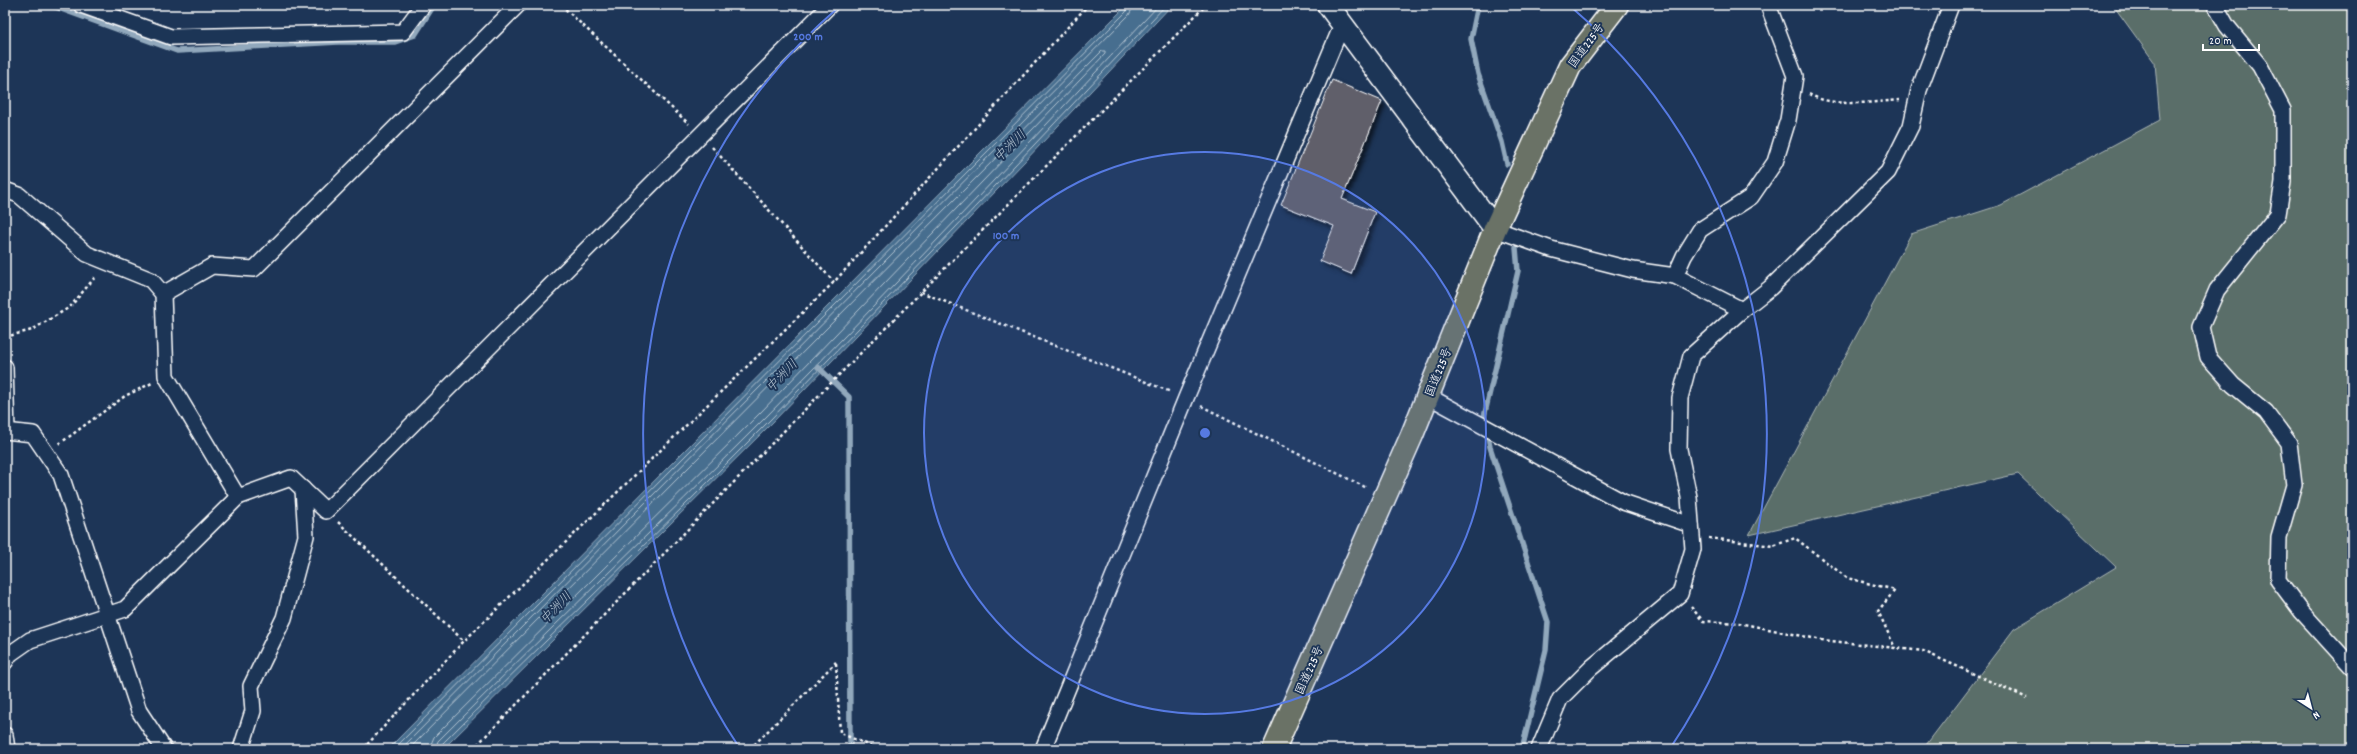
<svg xmlns="http://www.w3.org/2000/svg" width="2357" height="754" viewBox="0 0 2357 754" font-family="Dekko,'Klee One',sans-serif">
<style>
.green{fill:#5a6e69;stroke:#acb6b4}
.water{fill:#476e8f;stroke:#91a8bc}
.lines{fill:none;stroke-linecap:round;stroke-linejoin:round}
.shore{stroke:#b5c5d2;stroke-width:1}
.stream{stroke:#91a8bc;stroke-width:5.5}
.building{fill:#605e6b;stroke:#fff;filter:url(#shadow)}
.street-casing{stroke:#fff;stroke-width:18}
.secondary-casing{stroke:#fff;stroke-width:24}
.highway-casing{stroke:#fff;stroke-width:25}
.path{stroke:#fff;stroke-width:2.5;stroke-dasharray:3 3;stroke-linecap:butt}
.street{stroke:#1d3557;stroke-width:15}
.secondary{stroke:#1d3557;stroke-width:21}
.highway{stroke:#6a7266;stroke-width:22}
.ring{fill:none;stroke:#567ae2;stroke-width:2}
.labels{text-anchor:middle;stroke-width:4;stroke-linejoin:round;paint-order:stroke}
.street-label{font-size:12px;fill:#fff;stroke:#1d3557}
.water-label{font-size:13px;font-style:italic;fill:#b5c5d2;stroke:#1d3557}
.centre{fill:#567ae2;stroke:#1d3557;stroke-width:2}
.ring-label{font-size:12px;text-anchor:middle;font-weight:bold;fill:#567ae2;stroke:#1d3557;stroke-width:4;stroke-linejoin:round;paint-order:stroke}
</style>
<defs>
<filter id="shadow"><feDropShadow dx="3.5" dy="3.5" stdDeviation="2" flood-color="#0009"/></filter>
</defs>
<rect width="100%" height="100%" fill="#1d3557"/>
<filter id="ink" filterUnits="userSpaceOnUse"><feTurbulence type="fractalNoise" baseFrequency=".025" numOctaves="2"/><feDisplacementMap in="SourceGraphic" scale="8" xChannelSelector="R" yChannelSelector="G"/><feConvolveMatrix kernelMatrix="1 2 1 2 8 2 1 2 1" color-interpolation-filters="sRGB"/></filter>
<g filter="url(#ink)">
<polygon class="green" points="2113,5 2352,5 2352,749 1923,749 2014,629 2116,567 2018,474 1749,535 1911,234 2001,205 2160,120 2155,63"/>
<polygon class="water" points="1127,5 1172,5 1025,161 772,423 443,749 388,749"/>
<g class="lines">
<g class="shore">
<polyline points="394,749 1126,12 1129,5"/>
<polyline points="401,749 1129,15 1134,5"/>
<polyline points="409,749 1102,51 1105,51 1105,54 761,412 434,737 429,749"/>
<path d="M435,749L438,741C546,632 658,526 766,417C899,282 1029,143 1159,5"/>
<path d="M441,749L442,744C550,635 663,529 771,419C904,282 1036,144 1166,5"/>
</g>
<g class="stream">
<polyline points="50,5 177,51 338,42 395,42 415,35 434,5"/>
<polyline points="1478,5 1471,39 1478,74 1502,142 1507,164"/>
<polyline points="1516,248 1518,271 1484,417 1490,447 1548,622 1546,650 1522,749"/>
<polyline points="818,367 849,397 850,749"/>
</g>
</g>
<polygon class="building" points="1332,80 1382,101 1342,199 1375,212 1351,274 1320,261 1334,226 1281,205"/>
<g class="lines">
<defs>
<g id="street">
<polyline points="81,5 171,37 403,32 423,5"/>
<polyline points="2215,5 2227,26 2260,66 2283,110 2283,182 2278,214 2217,290 2201,327 2208,357 2233,385 2266,412 2289,443 2294,485 2279,537 2278,580 2302,612 2352,667"/>
<polyline points="5,190 19,195 87,254 151,280 163,294 166,376 238,497 291,478 326,511 830,5"/>
<polyline points="1495,229 1551,249 1633,270 1675,276 1742,310"/>
<polyline points="1675,276 1684,256 1700,230 1751,197 1775,162 1788,120 1795,76 1768,5"/>
<polyline points="163,294 212,266 254,269 518,5"/>
<polyline points="5,367 7,431"/>
<polyline points="1428,396 1623,502 1691,525"/>
<polyline points="5,431 33,434 61,475 139,711 164,749"/>
<polyline points="5,662 10,654 30,640 125,609 238,497"/>
<polyline points="5,735 7,749"/>
<polyline points="241,749 253,711 251,686 284,618 306,536 303,489"/>
<polyline points="1043,749 1186,398 1342,25"/>
<polyline points="1539,749 1560,699 1591,668 1680,594 1693,549 1689,497 1679,449 1680,398 1691,356 1742,310 1770,288 1888,172 1911,126 1919,90 1951,5"/>
</g>
<polyline id="secondary" points="1328,5 1495,229"/>
<polyline id="highway" points="1274,749 1412,435 1495,229 1570,66 1617,5"/>
</defs>
<use href="#street" class="street-casing"/>
<use href="#secondary" class="secondary-casing"/>
<use href="#highway" class="highway-casing"/>
<g class="path">
<polyline points="561,5 689,124"/>
<path d="M1809,94C1832,108 1874,102 1900,100"/>
<polyline points="712,147 834,282"/>
<polyline points="921,292 1171,392"/>
<polyline points="5,337 32,330 70,307 96,276"/>
<polyline points="1201,406 1367,488"/>
<polyline points="59,444 125,396 152,383"/>
<polyline points="338,522 464,641"/>
<polyline points="1709,538 1773,546 1795,538 1847,578 1895,590 1878,611 1895,648"/>
<polyline points="1691,607 1703,621 1739,623 1822,640 1923,651 2027,698"/>
<polyline points="836,663 840,733 878,749"/>
<polyline points="363,749 464,641 834,282 1088,5"/>
<polyline points="473,749 827,387 1206,5"/>
<polyline points="750,749 836,662"/>
</g>
<use href="#street" class="street"/>
<use href="#secondary" class="secondary"/>
<use href="#highway" class="highway"/>
</g>
</g>
<circle cx="1205" cy="433" r="281" fill="#567ae2" fill-opacity=".12"/>
<g class="ring">
<circle cx="1205" cy="433" r="281"/>
<path d="M739 747A562 562 0 0 1 840 6M1570 6A562 562 0 0 1 1671 747"/>
</g>
<g class="labels">
<g class="street-label">
<text transform="translate(1586 45) rotate(-54)" y="4">国道225号</text>
<text transform="translate(1438 372) rotate(-68)" y="4">国道225号</text>
<text transform="translate(1309 670) rotate(-66)" y="4">国道225号</text>
</g>
<g class="water-label">
<text transform="translate(1009 145) rotate(-45)" y="5">中洲川</text>
<text transform="translate(781 375) rotate(-46)" y="5">中洲川</text>
<text transform="translate(555 607) rotate(-46)" y="5">中洲川</text>
</g>
</g>
<circle cx="1205" cy="433" r="6" class="centre"/>
<g class="ring-label">
<text x="808" y="40">200 m</text>
<text x="1006" y="239">100 m</text>
</g>
<rect width="2357" height="754" fill="none" stroke="#1d3557" stroke-width="20"/>
<rect x="10" y="10" width="2337" height="734" fill="none" stroke="#fff" stroke-width="1.5" filter="url(#ink)"/>
<g transform="translate(2311 708) rotate(144)" stroke="#1d3557" stroke-width="3" paint-order="stroke">
<path d="M0-3L7 15L0 10L-7 15Z" fill="#ffffff"/>
<text y="-6" font-size="11" font-weight="bold" text-anchor="middle" fill="#ffffff">N</text>
</g>
<path d="M2203 44v6h56v-6" fill="none" stroke="#ffffff" stroke-width="2"/>
<text x="2209" y="44" font-size="12" fill="#ffffff" stroke="#1d3557" stroke-width="3" paint-order="stroke">20 m</text>
</svg>
